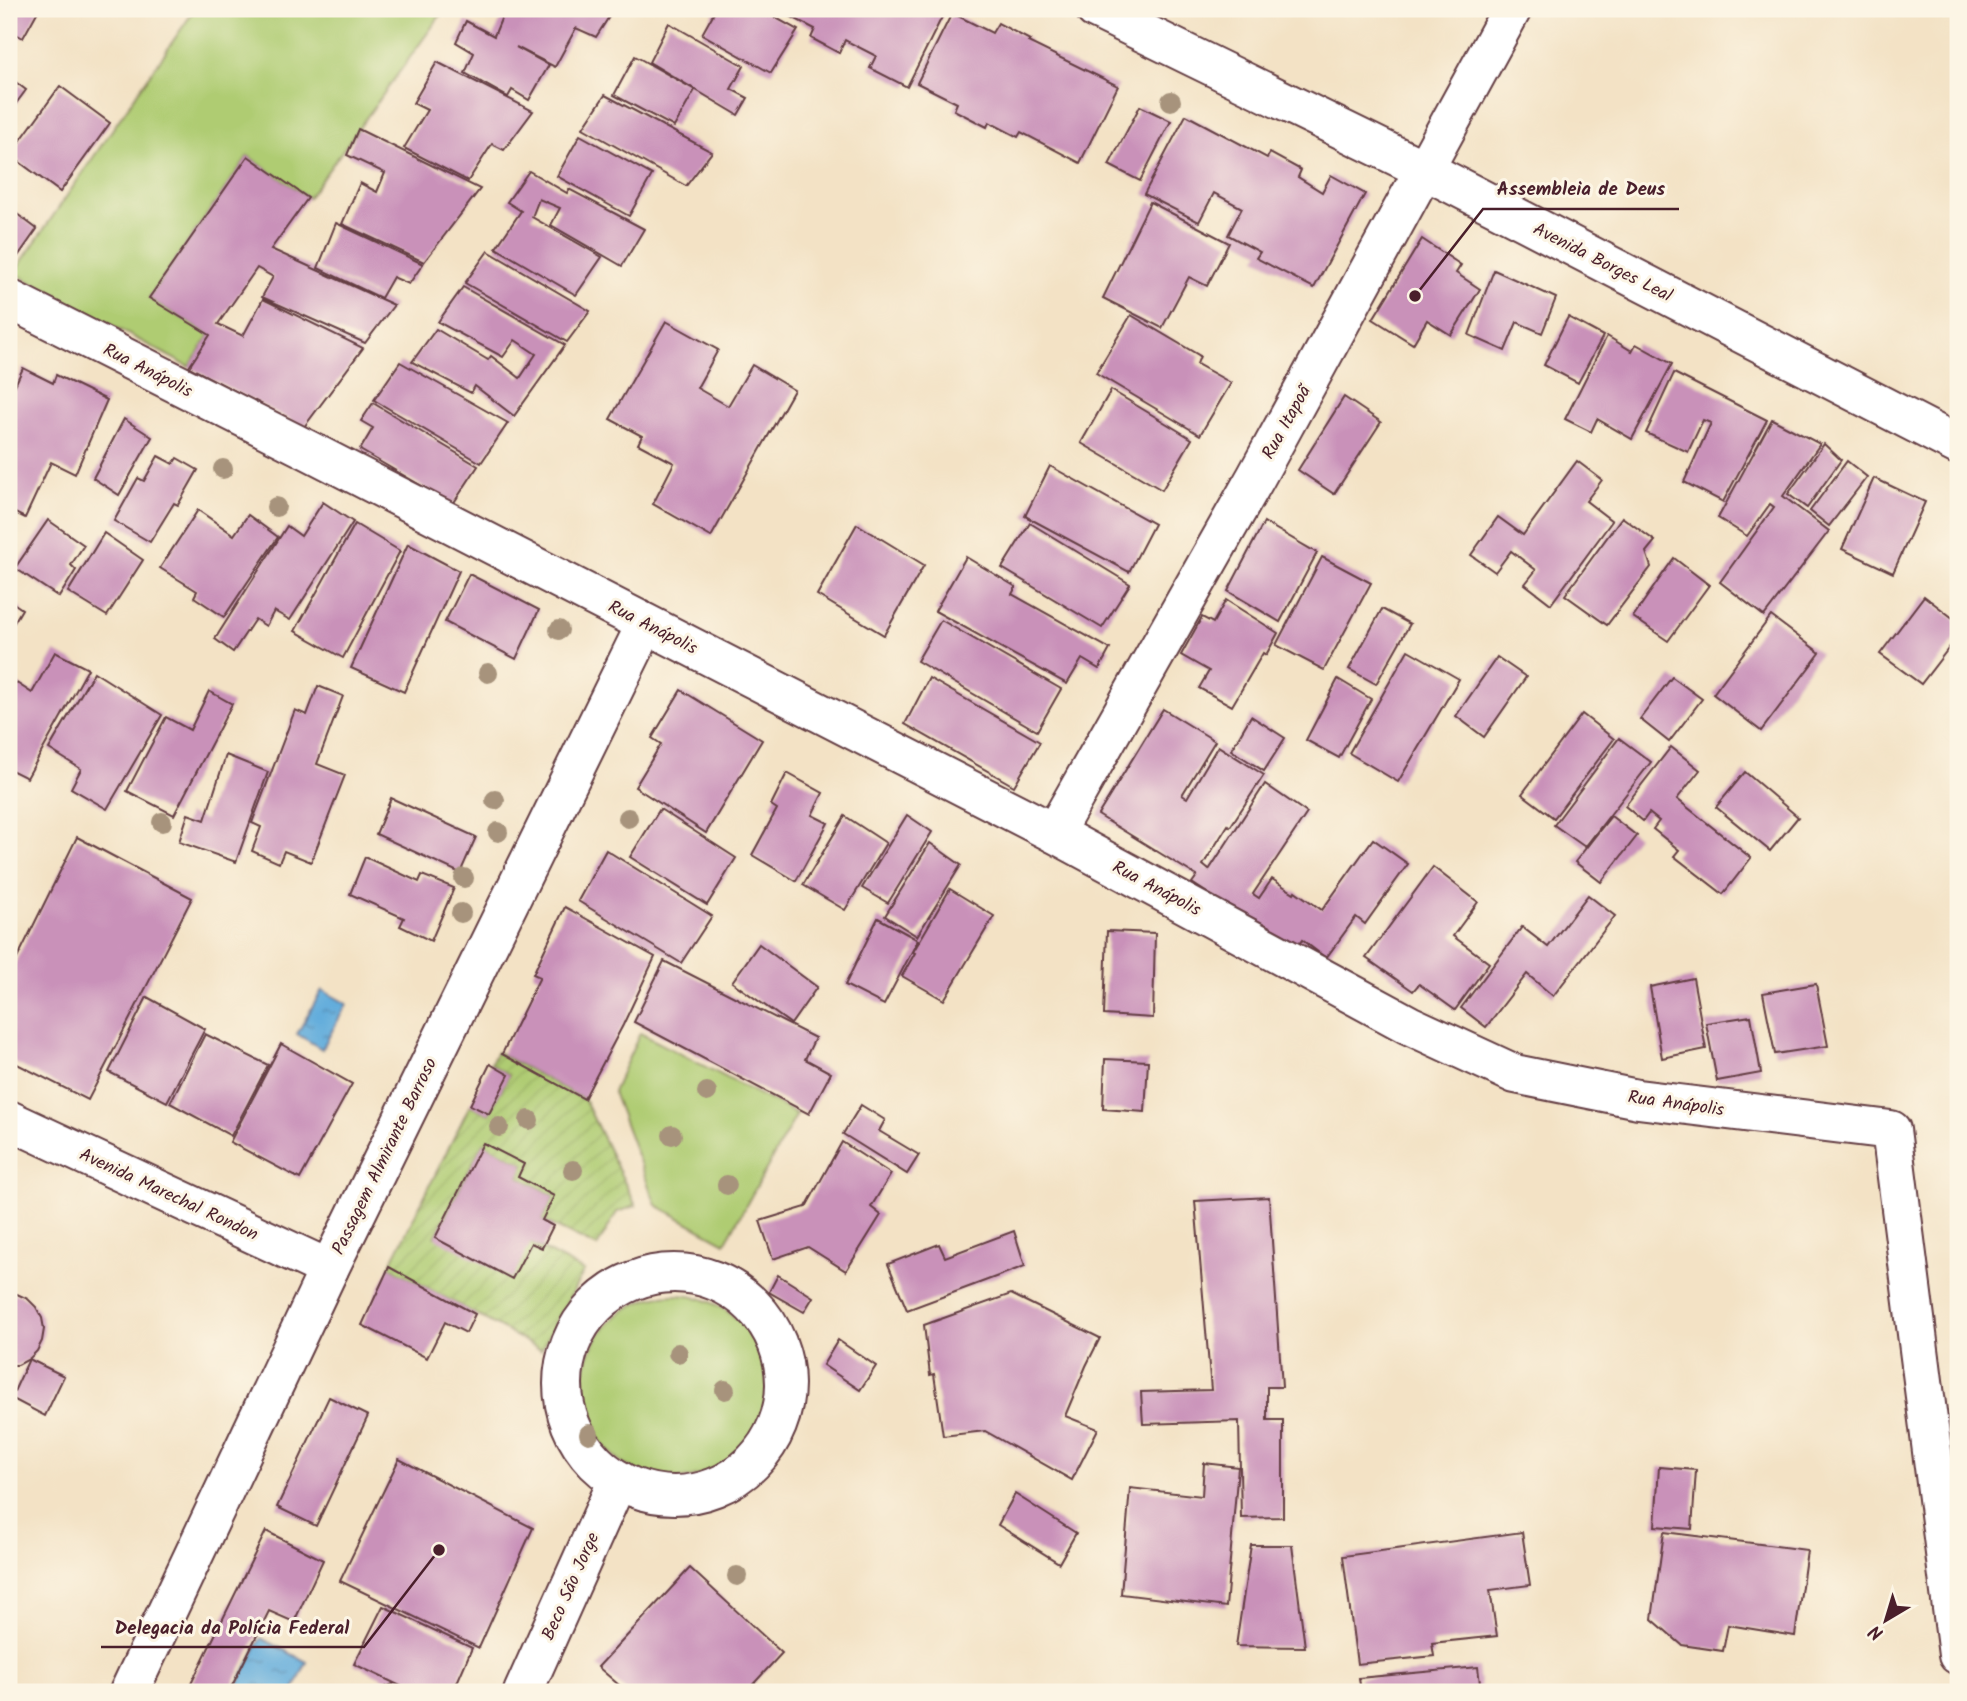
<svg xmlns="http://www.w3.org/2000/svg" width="1967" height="1701" viewBox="0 0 1967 1701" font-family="Kalam,sans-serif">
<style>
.green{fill:#afcc72;stroke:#7c764e;stroke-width:2}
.garden{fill:url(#garden-furrows);stroke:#7c764e;stroke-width:2}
.water{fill:url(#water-ripples);stroke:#576684;stroke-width:2}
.building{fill:#c991b9}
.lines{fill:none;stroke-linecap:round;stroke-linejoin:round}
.minor-casing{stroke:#633c42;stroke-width:42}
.tertiary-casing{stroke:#633c42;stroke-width:42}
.minor{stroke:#fff;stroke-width:38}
.tertiary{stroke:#fff;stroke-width:38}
.tree{fill:#a7937c}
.labels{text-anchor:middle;stroke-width:6;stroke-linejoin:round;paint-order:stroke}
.street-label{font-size:18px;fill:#4a1f2b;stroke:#fcf5e5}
.leader{fill:none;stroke:#4a1f2b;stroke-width:2.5}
.callout-dot{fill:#4a1f2b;stroke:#fcf5e5;stroke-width:2.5}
.callout-label{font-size:19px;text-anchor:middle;font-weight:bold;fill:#4a1f2b;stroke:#fcf5e5;stroke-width:6;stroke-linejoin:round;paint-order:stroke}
</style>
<defs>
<pattern id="garden-furrows" width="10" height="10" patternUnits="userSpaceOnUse" patternTransform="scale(1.75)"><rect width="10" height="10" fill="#afcc72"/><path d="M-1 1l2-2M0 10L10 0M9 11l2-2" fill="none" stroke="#98af63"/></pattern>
<pattern id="water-ripples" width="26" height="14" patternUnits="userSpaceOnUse" patternTransform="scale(1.75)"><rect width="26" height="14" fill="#64addc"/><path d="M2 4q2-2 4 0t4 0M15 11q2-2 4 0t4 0" fill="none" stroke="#548cb3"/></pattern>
</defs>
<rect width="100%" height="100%" fill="#fcf5e5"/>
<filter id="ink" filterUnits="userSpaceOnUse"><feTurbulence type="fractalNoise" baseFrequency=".0143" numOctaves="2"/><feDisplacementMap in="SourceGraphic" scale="14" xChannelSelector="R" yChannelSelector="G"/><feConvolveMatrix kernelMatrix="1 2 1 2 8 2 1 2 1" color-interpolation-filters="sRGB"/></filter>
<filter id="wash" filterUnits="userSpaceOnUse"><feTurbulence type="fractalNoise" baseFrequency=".00686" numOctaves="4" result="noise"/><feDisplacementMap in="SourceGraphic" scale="28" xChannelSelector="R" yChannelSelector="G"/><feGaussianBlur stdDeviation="1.57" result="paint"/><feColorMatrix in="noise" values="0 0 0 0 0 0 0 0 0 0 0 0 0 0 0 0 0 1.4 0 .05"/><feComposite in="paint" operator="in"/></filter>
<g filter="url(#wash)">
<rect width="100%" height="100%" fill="#f3e2c5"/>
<g class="green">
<polygon points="195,9 445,9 308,198 248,156 149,298 210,335 189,367 14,273"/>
<polygon points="640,1033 797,1114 725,1243 656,1205 613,1092"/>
<circle cx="675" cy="1387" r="92"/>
</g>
<polygon class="garden" points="497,1052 584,1099 636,1206 617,1212 597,1247 542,1220 554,1196 518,1177 524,1164 483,1143 435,1237 531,1243 584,1271 541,1350 389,1267 470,1105 489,1114 509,1075 490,1064"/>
<g class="water">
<polygon points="322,990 347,1004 322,1049 297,1034"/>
<polygon points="261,1638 307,1662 293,1692 234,1692"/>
</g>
<g id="blocks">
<g class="building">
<polygon points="9,9 39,9 23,38 9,30"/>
<polygon points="498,9 614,9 596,37 576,28 555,67 516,47 549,65 529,100 512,90 508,97 465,73 474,53 456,42 466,21 494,36 504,12"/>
<polygon points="716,9 760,9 798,30 771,73 702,34"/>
<polygon points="786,9 946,9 907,87 870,68 876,56 845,40 839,53 811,38 815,29 784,13"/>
<polygon points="952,13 992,33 998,23 1030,40 1028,42 1118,86 1080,163 1021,132 1018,137 989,122 987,127 954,110 957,103 917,83"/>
<polygon points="669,23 744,66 731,89 748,98 738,115 649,62"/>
<polygon points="635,56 695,90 674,127 614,95"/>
<polygon points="437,62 533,111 504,150 492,144 468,181 404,148 427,110 413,103"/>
<polygon points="9,77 26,90 9,113"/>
<polygon points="60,86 110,123 60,192 10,155"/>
<polygon points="605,95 712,152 686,186 583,128"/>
<polygon points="1140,106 1171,121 1140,181 1109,165"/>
<polygon points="1186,115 1267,158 1270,153 1301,170 1298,177 1322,192 1331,175 1365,194 1314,288 1256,258 1260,252 1228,235 1242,208 1214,193 1199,222 1144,194"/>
<polygon points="358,129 480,189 424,262 342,224 360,183 377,192 385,173 347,155"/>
<polygon points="580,135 652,175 629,216 557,176"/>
<polygon points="248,156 308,198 271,249 394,305 365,343 262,297 273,277 257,268 218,324 243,336 263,299 363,348 304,427 189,367 210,335 149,298"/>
<polygon points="529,171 567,193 569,189 644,229 622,266 551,225 560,208 539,199 532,217 602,257 576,295 496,248 521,211 507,202"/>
<polygon points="1150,202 1229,243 1207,286 1189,277 1162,328 1103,298"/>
<polygon points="9,208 37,229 9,269"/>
<polygon points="336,223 423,264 409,284 393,277 381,298 318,268"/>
<polygon points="1422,239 1461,265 1456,273 1480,289 1451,335 1427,320 1413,344 1373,319"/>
<polygon points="488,251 590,311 567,342 465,283"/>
<polygon points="1494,270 1556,298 1542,333 1517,322 1505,351 1469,335"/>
<polygon points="463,287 565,345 514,416 475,386 471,393 412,362 436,329 488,360 491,356 520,378 536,354 515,340 503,357 438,322"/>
<polygon points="1131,315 1200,356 1197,364 1231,383 1200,435 1096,373"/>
<polygon points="1568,317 1603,336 1578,383 1544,365"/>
<polygon points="666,321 718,350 697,388 728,406 752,365 794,390 711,537 653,504 674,463 638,444 642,436 610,419"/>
<polygon points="1607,336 1632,351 1636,344 1672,364 1632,439 1597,419 1591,432 1565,419"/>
<polygon points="400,362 508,423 481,463 374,400"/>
<polygon points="23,368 53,383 56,375 107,400 75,474 51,462 25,518 9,510 9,398"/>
<polygon points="1674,373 1767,420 1723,502 1684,482 1711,423 1703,420 1688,452 1646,433"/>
<polygon points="1111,390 1192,439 1162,490 1081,443"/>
<polygon points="1344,397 1381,422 1334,494 1298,470"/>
<polygon points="373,403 478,466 453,504 360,450 373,428 361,421"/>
<polygon points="124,419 152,437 119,495 93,478"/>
<polygon points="1772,419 1820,444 1783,496 1829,531 1764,616 1720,582 1774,507 1770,504 1747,536 1718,518"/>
<polygon points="1824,444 1841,460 1807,508 1788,494"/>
<polygon points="158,456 173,464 177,458 198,470 178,505 174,503 150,542 114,521 138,478 144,481"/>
<polygon points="1577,461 1602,480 1586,501 1612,521 1551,604 1525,584 1536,570 1511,551 1495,572 1471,555 1498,517 1523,535"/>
<polygon points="1847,461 1867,477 1829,526 1810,511"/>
<polygon points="1050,466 1154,524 1129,572 1025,516"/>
<polygon points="1874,478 1925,502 1893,573 1842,549"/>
<polygon points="323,502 353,522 290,620 274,611 266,626 255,619 233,652 215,639 287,526 301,536"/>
<polygon points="198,510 234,535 248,515 278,537 224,617 194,597 197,591 160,568"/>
<polygon points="1622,517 1655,541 1646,552 1651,567 1607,625 1565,595"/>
<polygon points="48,520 84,545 71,565 76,570 59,597 15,568"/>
<polygon points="1264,522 1317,553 1280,622 1228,591"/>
<polygon points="1030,523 1130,584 1102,628 1002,568"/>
<polygon points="355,524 400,551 343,658 295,631"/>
<polygon points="857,524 924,565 884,635 817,595"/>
<polygon points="104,533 143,560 107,616 68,592"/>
<polygon points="408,544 459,571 404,692 351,668"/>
<polygon points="966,557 1016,587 1012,594 1110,649 1099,669 1082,659 1067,684 935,611"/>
<polygon points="1322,557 1371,583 1324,670 1276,645"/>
<polygon points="1674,558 1709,585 1668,641 1633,617"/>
<polygon points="469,574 539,610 516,659 445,622"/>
<polygon points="1924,596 1958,622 1958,636 1921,684 1880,654"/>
<polygon points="9,600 22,609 9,631"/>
<polygon points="1226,600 1278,633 1266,655 1263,653 1232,706 1199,688 1209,671 1181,655 1202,617 1213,623"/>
<polygon points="1382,609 1410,624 1376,684 1349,669"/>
<polygon points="1771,616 1820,653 1761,731 1713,694"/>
<polygon points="941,620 1061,689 1037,731 917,661"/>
<polygon points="1408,650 1459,679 1398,782 1349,753"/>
<polygon points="55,652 88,669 27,778 9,769 9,755 11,750 9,748 9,678 32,693"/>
<polygon points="1497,657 1526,677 1484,737 1456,716"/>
<polygon points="94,672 162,715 107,809 71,788 81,769 49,749"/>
<polygon points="1672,677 1702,699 1669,742 1640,719"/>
<polygon points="929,678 1040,742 1014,786 905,724"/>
<polygon points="1338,679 1371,699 1339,758 1306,740"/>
<polygon points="318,686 343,696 317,764 345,775 311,862 284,851 279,863 252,851 261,827 252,823 295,710 307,715"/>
<polygon points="681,690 762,740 706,833 635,787 661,744 652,738"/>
<polygon points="209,691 232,704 174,815 127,791 166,717 190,730"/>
<polygon points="1163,709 1215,741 1182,795 1187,798 1218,746 1264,775 1230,827 1228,825 1203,865 1209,870 1265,784 1307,813 1253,894 1259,898 1272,879 1294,893 1295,891 1322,910 1373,839 1408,864 1365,924 1356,917 1326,958 1302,940 1295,950 1192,883 1197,876 1098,815"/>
<polygon points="1582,714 1614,739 1554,818 1522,794"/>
<polygon points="1251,716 1285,738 1264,771 1231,750"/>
<polygon points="1619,738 1651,762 1585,847 1554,825"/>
<polygon points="1671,747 1700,770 1677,799 1751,858 1723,894 1674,856 1679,850 1653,829 1659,821 1649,813 1643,821 1625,806"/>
<polygon points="226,755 268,772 236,862 179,842 188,814 205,820"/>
<polygon points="1745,772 1798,817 1770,851 1716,807"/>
<polygon points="787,773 823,793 812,815 828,823 796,881 752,855 777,809 771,805"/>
<polygon points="391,798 476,837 460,873 376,834"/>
<polygon points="660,809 736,858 707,905 630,857"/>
<polygon points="907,815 932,832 888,903 862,888"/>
<polygon points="845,816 886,843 845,910 803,885"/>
<polygon points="1611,816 1637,836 1601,882 1575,862"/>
<polygon points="77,837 192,898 88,1100 9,1060 9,975"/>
<polygon points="930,843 961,865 917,936 885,916"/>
<polygon points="606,850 712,916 681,963 578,901"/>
<polygon points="365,857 419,882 422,875 454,888 431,941 400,926 404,918 350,894"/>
<polygon points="1433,867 1478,902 1453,936 1489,963 1455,1010 1419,984 1413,991 1366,958"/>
<polygon points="950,889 994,916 944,1000 902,976 915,953 913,952"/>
<polygon points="1588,895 1615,916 1553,996 1527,974 1486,1027 1461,1008 1522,927 1548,947"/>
<polygon points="565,907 655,957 623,1025 584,1099 502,1054 540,977 533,974"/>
<polygon points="878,918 918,940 884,1005 845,985"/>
<polygon points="1107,931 1155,933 1153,1018 1104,1015"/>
<polygon points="759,944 817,987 791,1024 732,982"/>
<polygon points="664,961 815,1038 805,1059 831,1073 809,1114 634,1022"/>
<polygon points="1693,978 1706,1049 1662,1058 1650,987"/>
<polygon points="1816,984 1828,1046 1775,1054 1763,993"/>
<polygon points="147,997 205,1029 167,1102 109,1072"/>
<polygon points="1751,1016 1761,1073 1717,1081 1706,1023"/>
<polygon points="205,1034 268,1065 231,1136 170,1103"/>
<polygon points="281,1044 352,1084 300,1179 230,1142"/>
<polygon points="1105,1059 1148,1061 1145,1112 1103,1109"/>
<polygon points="490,1064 509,1075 489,1114 470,1105"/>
<polygon points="861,1105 885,1120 879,1131 919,1155 907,1174 843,1134"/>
<polygon points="842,1142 891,1174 871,1207 881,1215 846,1271 808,1247 773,1259 760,1221 806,1207"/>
<polygon points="483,1143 524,1164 518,1177 554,1196 542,1220 553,1226 542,1248 531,1243 512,1279 435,1238"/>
<polygon points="1269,1197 1282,1387 1267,1387 1267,1420 1283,1420 1283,1517 1241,1518 1239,1421 1143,1424 1141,1392 1211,1390 1195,1201"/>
<polygon points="1014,1231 1025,1266 907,1310 888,1264 939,1244 945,1257"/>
<polygon points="389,1267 475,1314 466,1333 445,1322 427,1358 362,1325"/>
<polygon points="778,1275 813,1297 804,1312 769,1292"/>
<polygon points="9,1293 17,1294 28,1299 36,1307 42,1318 44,1329 42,1341 37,1351 29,1359 18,1365 9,1365"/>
<polygon points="1011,1294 1100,1338 1086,1366 1065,1416 1098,1429 1072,1480 985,1431 943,1436 934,1374 930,1375 924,1325"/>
<polygon points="838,1340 876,1366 860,1390 823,1365"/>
<polygon points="29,1359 64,1376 45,1416 11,1398"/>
<polygon points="329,1397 368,1416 316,1526 277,1507"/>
<polygon points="399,1459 533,1528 479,1648 340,1581"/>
<polygon points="1204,1463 1238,1467 1226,1607 1121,1594 1130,1488 1202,1496"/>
<polygon points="1659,1467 1696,1470 1692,1529 1655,1526"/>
<polygon points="1015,1494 1076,1533 1059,1563 998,1525"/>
<polygon points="266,1531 323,1560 294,1622 269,1611 229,1692 187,1692"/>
<polygon points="1522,1532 1530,1585 1490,1590 1497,1636 1432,1643 1434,1656 1357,1664 1343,1556"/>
<polygon points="1664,1532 1807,1550 1795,1636 1728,1625 1723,1651 1682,1645 1652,1619"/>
<polygon points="1251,1545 1292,1545 1305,1647 1236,1646"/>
<polygon points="690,1568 782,1653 746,1692 627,1692 598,1667"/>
<polygon points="383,1606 472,1648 453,1692 413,1692 354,1664"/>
<polygon points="1478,1667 1481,1692 1361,1692 1359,1678"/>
<polygon points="393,1684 396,1692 374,1692"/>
</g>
</g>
</g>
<g filter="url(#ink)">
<use href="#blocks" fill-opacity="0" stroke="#633c42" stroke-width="2"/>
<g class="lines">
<defs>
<g id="minor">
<polyline points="9,299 308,450 1054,833 1409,1025 1515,1074 1638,1099 1891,1130 1958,1655"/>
<polyline points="1054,833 1256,477 1512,9"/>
<polyline points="9,1120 329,1269"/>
<circle cx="674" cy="1384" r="111"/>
<polyline points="129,1692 329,1269 646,624"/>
<polyline points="523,1692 618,1480"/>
</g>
<polyline id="tertiary" points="1095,9 1425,170 1958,445"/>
</defs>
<use href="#minor" class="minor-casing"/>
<use href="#tertiary" class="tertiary-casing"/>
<use href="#minor" class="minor"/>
<use href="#tertiary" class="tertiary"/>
</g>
<g class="tree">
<circle cx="1171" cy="101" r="10"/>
<circle cx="223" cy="469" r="10"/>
<circle cx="276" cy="507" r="10"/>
<circle cx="559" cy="630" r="10"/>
<circle cx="488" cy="673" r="10"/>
<circle cx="495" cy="800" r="10"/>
<circle cx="628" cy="818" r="10"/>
<circle cx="162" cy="822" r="10"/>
<circle cx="498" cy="832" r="10"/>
<circle cx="464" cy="878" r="10"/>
<circle cx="461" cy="913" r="10"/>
<circle cx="707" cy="1092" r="10"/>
<circle cx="529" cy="1120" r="10"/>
<circle cx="499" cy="1127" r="10"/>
<circle cx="672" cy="1135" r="10"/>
<circle cx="573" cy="1170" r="10"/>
<circle cx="727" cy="1185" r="10"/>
<circle cx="678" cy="1353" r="10"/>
<circle cx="725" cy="1390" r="10"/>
<circle cx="589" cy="1434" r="10"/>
<circle cx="737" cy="1576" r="10"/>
</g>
</g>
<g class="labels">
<g class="street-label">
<text transform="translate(1603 262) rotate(27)" y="6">Avenida Borges Leal</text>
<text transform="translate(148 370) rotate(27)" y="6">Rua Anápolis</text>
<text transform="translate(1286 422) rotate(-61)" y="6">Rua Itapoã</text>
<text transform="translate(653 627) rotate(27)" y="6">Rua Anápolis</text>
<text transform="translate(1157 888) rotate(28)" y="6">Rua Anápolis</text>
<text transform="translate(1676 1103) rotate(8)" y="6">Rua Anápolis</text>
<text transform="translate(384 1156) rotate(-64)" y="6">Passagem Almirante Barroso</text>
<text transform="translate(169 1194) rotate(25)" y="6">Avenida Marechal Rondon</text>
<text transform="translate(570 1586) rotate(-66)" y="6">Beco São Jorge</text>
</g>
</g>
<path class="leader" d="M1415 296L1483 209H1679M439 1550L364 1647H101"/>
<g class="callout-dot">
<circle cx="1415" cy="296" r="7"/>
<circle cx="439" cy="1550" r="7"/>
</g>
<g class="callout-label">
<text x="1581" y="195">Assembleia de Deus</text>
<text x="232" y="1634">Delegacia da Polícia Federal</text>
</g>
<rect width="1967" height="1701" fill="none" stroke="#fcf5e5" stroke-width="35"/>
<g transform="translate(1886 1620) rotate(218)" stroke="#fcf5e5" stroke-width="5" paint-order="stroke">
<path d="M0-5L12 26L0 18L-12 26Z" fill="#4a1f2b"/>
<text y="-10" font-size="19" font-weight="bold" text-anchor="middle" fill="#4a1f2b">N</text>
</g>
</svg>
